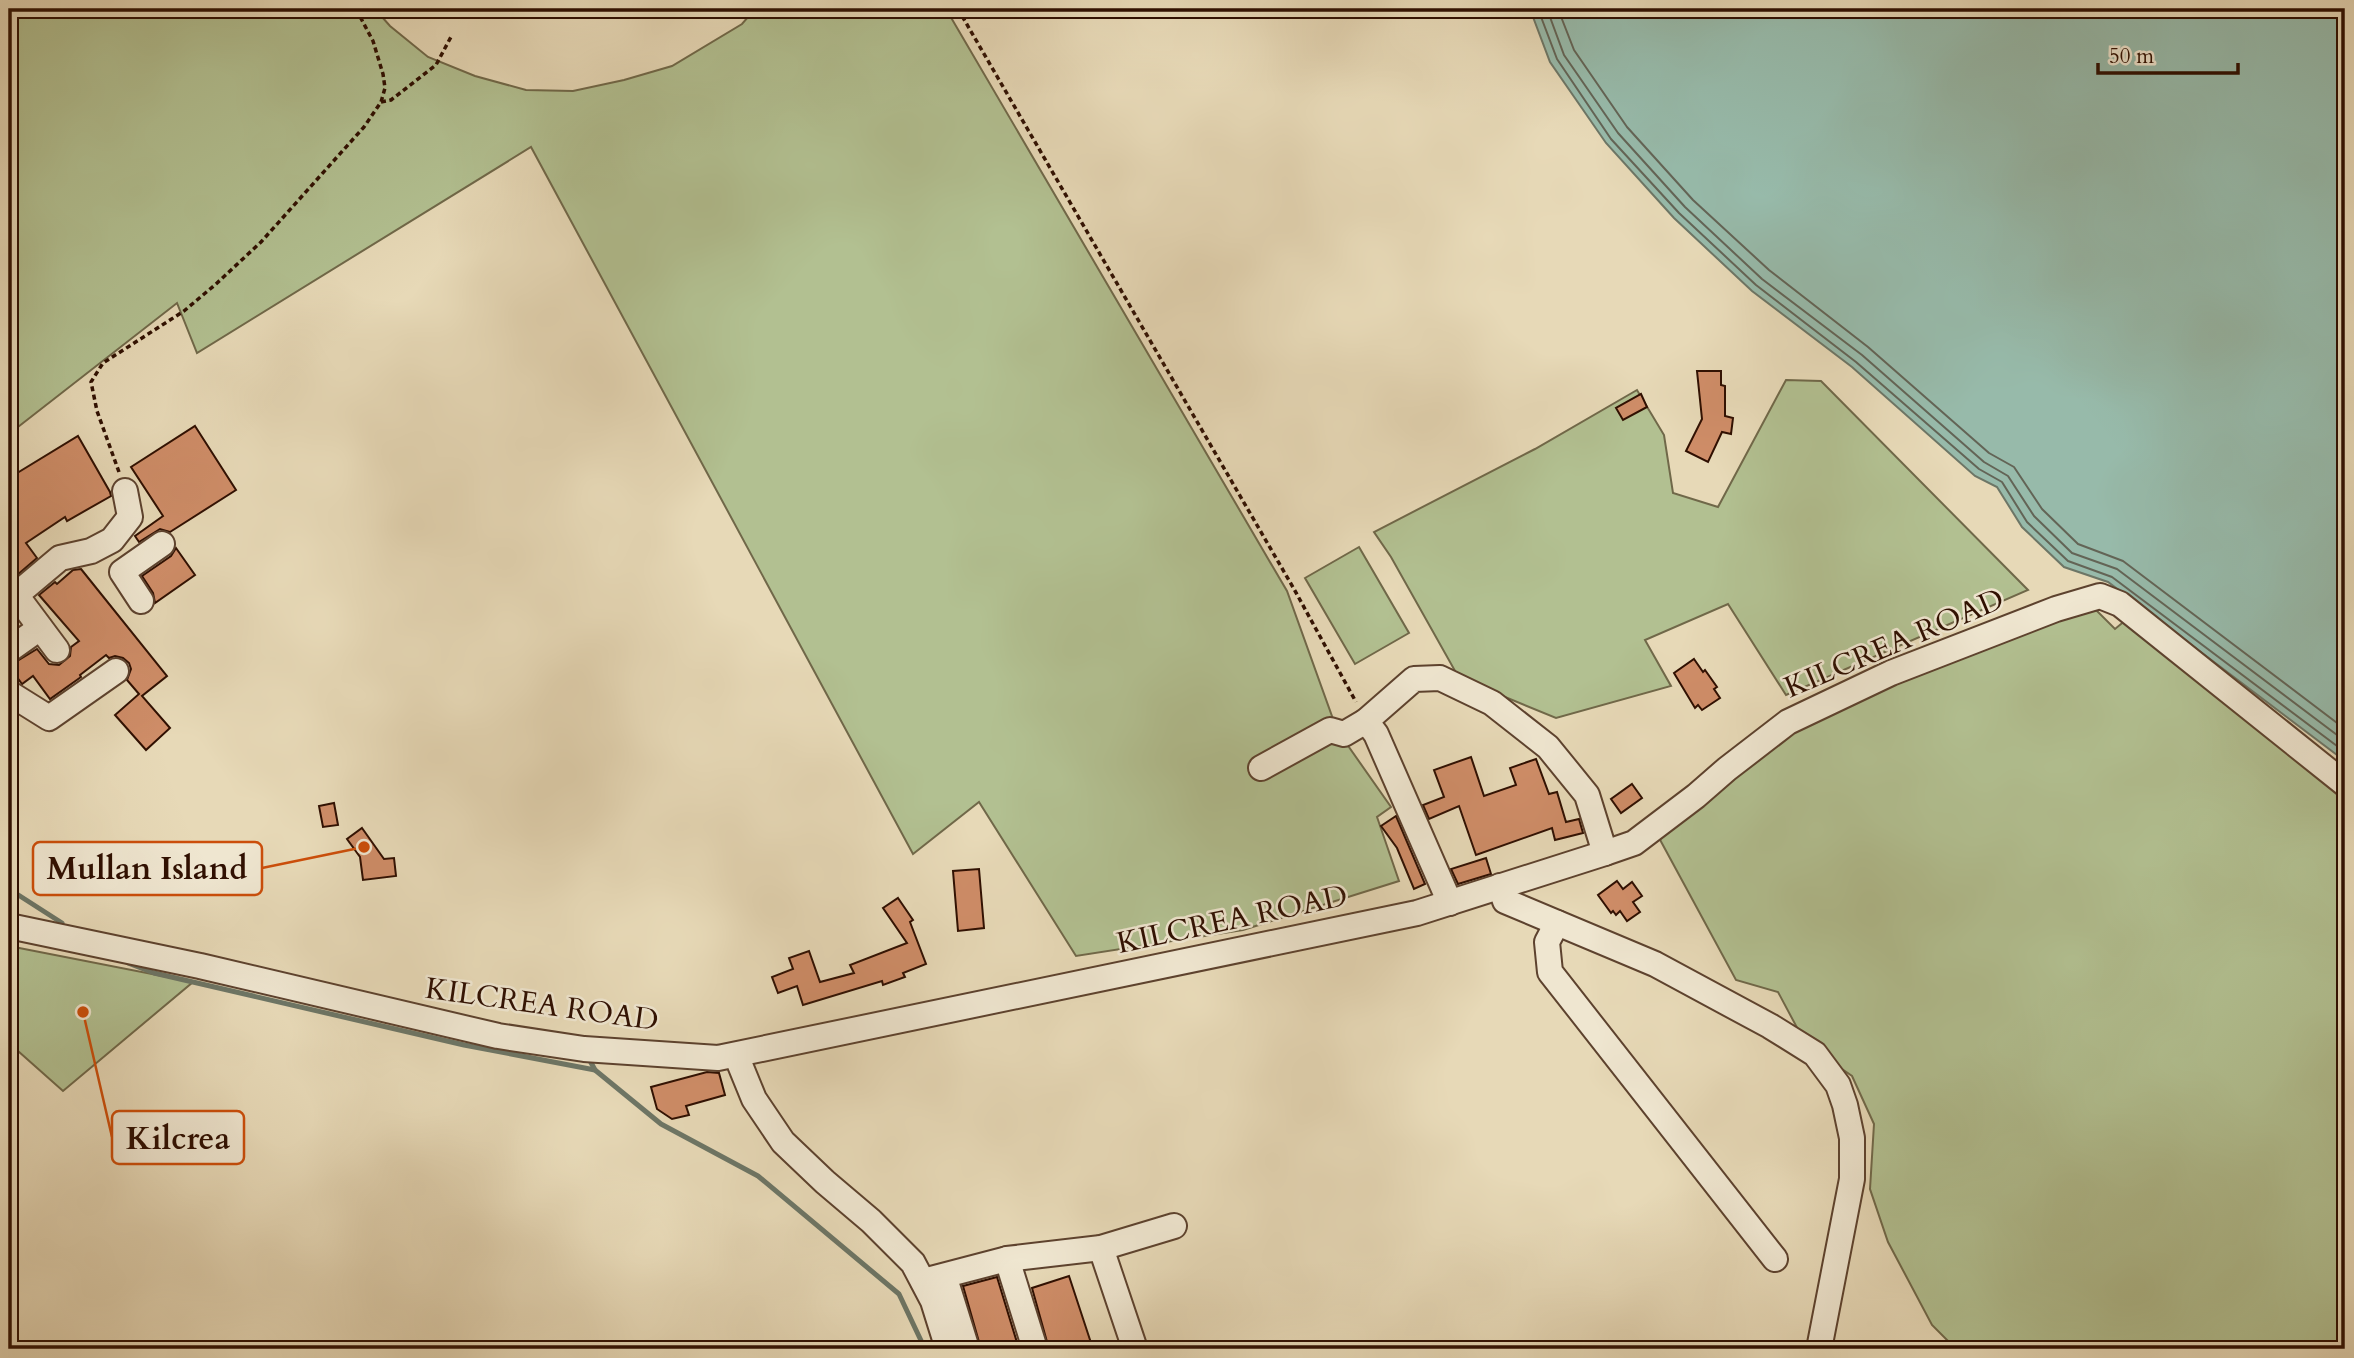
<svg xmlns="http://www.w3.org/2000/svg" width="2354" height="1358" viewBox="0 0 2354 1358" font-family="Cardo,serif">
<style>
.green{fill:#b2c091;stroke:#706849;stroke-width:2}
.water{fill:#97baaa;stroke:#6d7666;stroke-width:2}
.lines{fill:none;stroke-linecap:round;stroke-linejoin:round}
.shore{stroke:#636456;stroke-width:2}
.stream{stroke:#6d7666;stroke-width:5}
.building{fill:#cf8d68;stroke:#2f0f01;stroke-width:2}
.minor-casing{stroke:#5d422e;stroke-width:28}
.path{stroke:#2f0f01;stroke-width:3.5;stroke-dasharray:5 3.5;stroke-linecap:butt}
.minor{stroke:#efe6d0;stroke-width:24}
.labels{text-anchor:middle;stroke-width:5;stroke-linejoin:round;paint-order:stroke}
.street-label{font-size:30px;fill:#2f0f01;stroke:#efe6d0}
.leader{fill:none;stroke:#cc4e0a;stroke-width:2.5}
.callout-dot{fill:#cc4e0a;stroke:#efe6d0;stroke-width:2.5}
.callout{fill:#efe6d0;stroke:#cc4e0a;stroke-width:2.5}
.callout-label{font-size:32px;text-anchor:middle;font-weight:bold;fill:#2f0f01}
</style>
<rect width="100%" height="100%" fill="#e7d9b7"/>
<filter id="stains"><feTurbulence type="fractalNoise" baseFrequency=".00286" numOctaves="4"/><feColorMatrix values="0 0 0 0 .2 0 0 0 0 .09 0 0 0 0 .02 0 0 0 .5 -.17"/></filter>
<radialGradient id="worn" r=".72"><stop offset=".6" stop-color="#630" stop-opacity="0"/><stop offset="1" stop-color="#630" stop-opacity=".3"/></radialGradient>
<g class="green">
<polygon points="9,9 375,9 390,26 428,57 475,76 526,90 573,91 624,80 672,66 742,24 755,9 946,9 1287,591 1337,730 1391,807 1377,817 1399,881 1243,930 1076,956 979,802 913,854 531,147 197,353 177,303 9,434"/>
<polygon points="1786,380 1821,381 2028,590 1786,695 1728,604 1645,640 1671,686 1556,718 1459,678 1391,557 1374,532 1535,449 1637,390 1664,435 1673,493 1718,507"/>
<polygon points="1359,547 1409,633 1355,664 1305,578"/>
<polygon points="2093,607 2115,629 2127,619 2345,790 2345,1349 1975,1349 1954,1347 1932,1325 1888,1242 1870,1189 1874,1124 1852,1076 1820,1054 1802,1037 1778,992 1736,980 1658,836 1704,804 1778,742 1822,713"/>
<polygon points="9,946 193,982 63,1091 9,1043"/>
</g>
<polygon class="water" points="1530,9 2345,9 2345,761 2108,582 2064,567 2022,527 1997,487 1975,476 1852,367 1752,291 1674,218 1606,143 1550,62"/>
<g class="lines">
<g class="shore">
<polyline points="1538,9 1557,59 1611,139 1679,213 1756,285 1856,362 1979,469 2002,482 2027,522 2068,561 2112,577 2345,752"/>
<polyline points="1547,9 1564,55 1618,133 1685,207 1762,279 1862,355 1984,462 2008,476 2034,516 2072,553 2117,569 2345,741"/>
<polyline points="1558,9 1574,50 1627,127 1693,200 1769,270 1868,347 1989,453 2014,467 2042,509 2078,544 2123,561 2345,729"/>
</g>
<g class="stream">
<polyline points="9,889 62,923"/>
<polyline points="128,963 154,973 464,1045 595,1070"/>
<polyline points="588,1057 595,1070 661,1124 758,1176 899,1294 925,1349"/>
</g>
</g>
<g class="building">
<polygon points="1697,371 1721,371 1721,385 1725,386 1725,416 1733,418 1731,434 1722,432 1708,462 1686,451 1702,419"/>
<polygon points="1641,394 1647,407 1623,420 1616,408"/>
<polygon points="195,426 236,490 170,532 160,529 139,542 135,536 163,516 131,467"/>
<polygon points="78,436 110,492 111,496 67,521 65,517 26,543 37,558 9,582 9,478"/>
<polygon points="176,548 195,575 155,603 153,593 142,576 171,556"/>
<polygon points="81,569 167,676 142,696 170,728 146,750 115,715 139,694 127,680 131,669 129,663 123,658 115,656 109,658 106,655 80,675 81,677 50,699 33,676 22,684 9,666 37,649 49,664 59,665 70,656 71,647 79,641 39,595 55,582 57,584 73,570"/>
<polygon points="1694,659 1703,672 1705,670 1717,687 1714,689 1720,698 1702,710 1698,705 1695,708 1674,673"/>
<polygon points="1471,757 1484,796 1516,785 1510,768 1536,759 1549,794 1557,792 1566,822 1579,819 1583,833 1555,840 1552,828 1476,855 1459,806 1429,819 1423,805 1444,797 1434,770"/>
<polygon points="1632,784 1642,798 1621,813 1611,799"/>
<polygon points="334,803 338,825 323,827 319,806"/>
<polygon points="1396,816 1425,884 1414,889 1397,848 1381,826"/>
<polygon points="362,828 384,859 394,858 396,876 363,880 360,857 347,839"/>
<polygon points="1486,858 1491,874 1458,884 1451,869"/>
<polygon points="979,869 984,928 958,931 953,871"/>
<polygon points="1617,881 1623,889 1632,882 1642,896 1633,902 1640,912 1627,921 1620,911 1616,915 1613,911 1611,913 1598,895"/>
<polygon points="898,898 913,920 910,922 926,964 903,973 905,977 883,985 882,981 803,1005 797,986 778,993 772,977 793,969 789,958 809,951 820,982 854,973 850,965 907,943 883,908"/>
<polygon points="707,1072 719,1073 725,1095 686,1106 689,1115 672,1119 657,1109 651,1087"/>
<polygon points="1069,1276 1093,1349 1049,1349 1032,1288"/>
<polygon points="997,1277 1019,1349 981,1349 963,1286"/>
</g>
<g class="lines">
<defs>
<g id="minor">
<polyline points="141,601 122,572 162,544"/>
<polyline points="9,650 40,628"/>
<polyline points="57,650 16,595 60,558 91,551 112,540 130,517 125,491"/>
<polyline points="9,693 49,718 116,671"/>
<polyline points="1261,768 1330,730 1344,734 1366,721"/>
<polyline points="1500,886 1505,901 1655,964 1770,1026 1815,1054 1838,1085 1845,1105 1852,1138 1852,1179 1819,1349"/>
<polyline points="1450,903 1376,734 1366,721 1414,679 1440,678 1492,703 1548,747 1587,795 1605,853"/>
<polyline points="1557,923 1547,942 1550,972 1775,1259"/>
<polyline points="9,926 200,966 498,1036 584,1049 718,1058 1417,913 1605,853 1634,843 1696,796 1727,769 1788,722 1891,673 2056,609 2100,596 2120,604 2345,784"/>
<polyline points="736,1055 754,1099 783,1142 825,1182 871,1221 913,1263 933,1301 948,1349"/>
<polyline points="1101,1248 1135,1349"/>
<polyline points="1007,1259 1035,1349"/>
<polyline points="923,1281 1007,1259 1101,1248 1174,1226"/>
<polyline points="948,1288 967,1349"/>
</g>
</defs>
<use href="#minor" class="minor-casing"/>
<g class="path">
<polyline points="958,9 1294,589 1356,702"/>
<polyline points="381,102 391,100 436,65 452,35"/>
<polyline points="119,472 97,411 91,382 103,363 184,311 216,284 261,242 364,127 381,102 385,88 383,74 373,41 356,9"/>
</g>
<use href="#minor" class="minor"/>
</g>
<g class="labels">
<g class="street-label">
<text transform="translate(1894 643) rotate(-23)" y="10">KILCREA ROAD</text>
<text transform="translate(1232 919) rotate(-12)" y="10">KILCREA ROAD</text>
<text transform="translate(542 1004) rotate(8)" y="10">KILCREA ROAD</text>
</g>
</g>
<path class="leader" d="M364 847L262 868M83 1012L112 1137"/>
<g class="callout-dot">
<circle cx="364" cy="847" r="7"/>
<circle cx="83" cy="1012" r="7"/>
</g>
<g class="callout">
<rect x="33" y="842" width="229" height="53" rx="7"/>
<rect x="112" y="1111" width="132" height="53" rx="7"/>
</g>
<g class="callout-label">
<text x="147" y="879">Mullan Island</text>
<text x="178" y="1149">Kilcrea</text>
</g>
<rect width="2354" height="1358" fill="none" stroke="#e7d9b7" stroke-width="35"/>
<rect x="10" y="10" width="2333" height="1337" fill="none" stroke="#2f0f01" stroke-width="3.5"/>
<rect x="18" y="18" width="2319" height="1323" fill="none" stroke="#2f0f01" stroke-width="2"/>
<path d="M2098 63v10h140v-10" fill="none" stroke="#2f0f01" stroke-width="3.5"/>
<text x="2109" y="63" font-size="21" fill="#2f0f01" stroke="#efe6d0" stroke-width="5" paint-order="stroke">50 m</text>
<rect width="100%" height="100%" filter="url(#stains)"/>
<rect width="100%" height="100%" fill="url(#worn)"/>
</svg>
